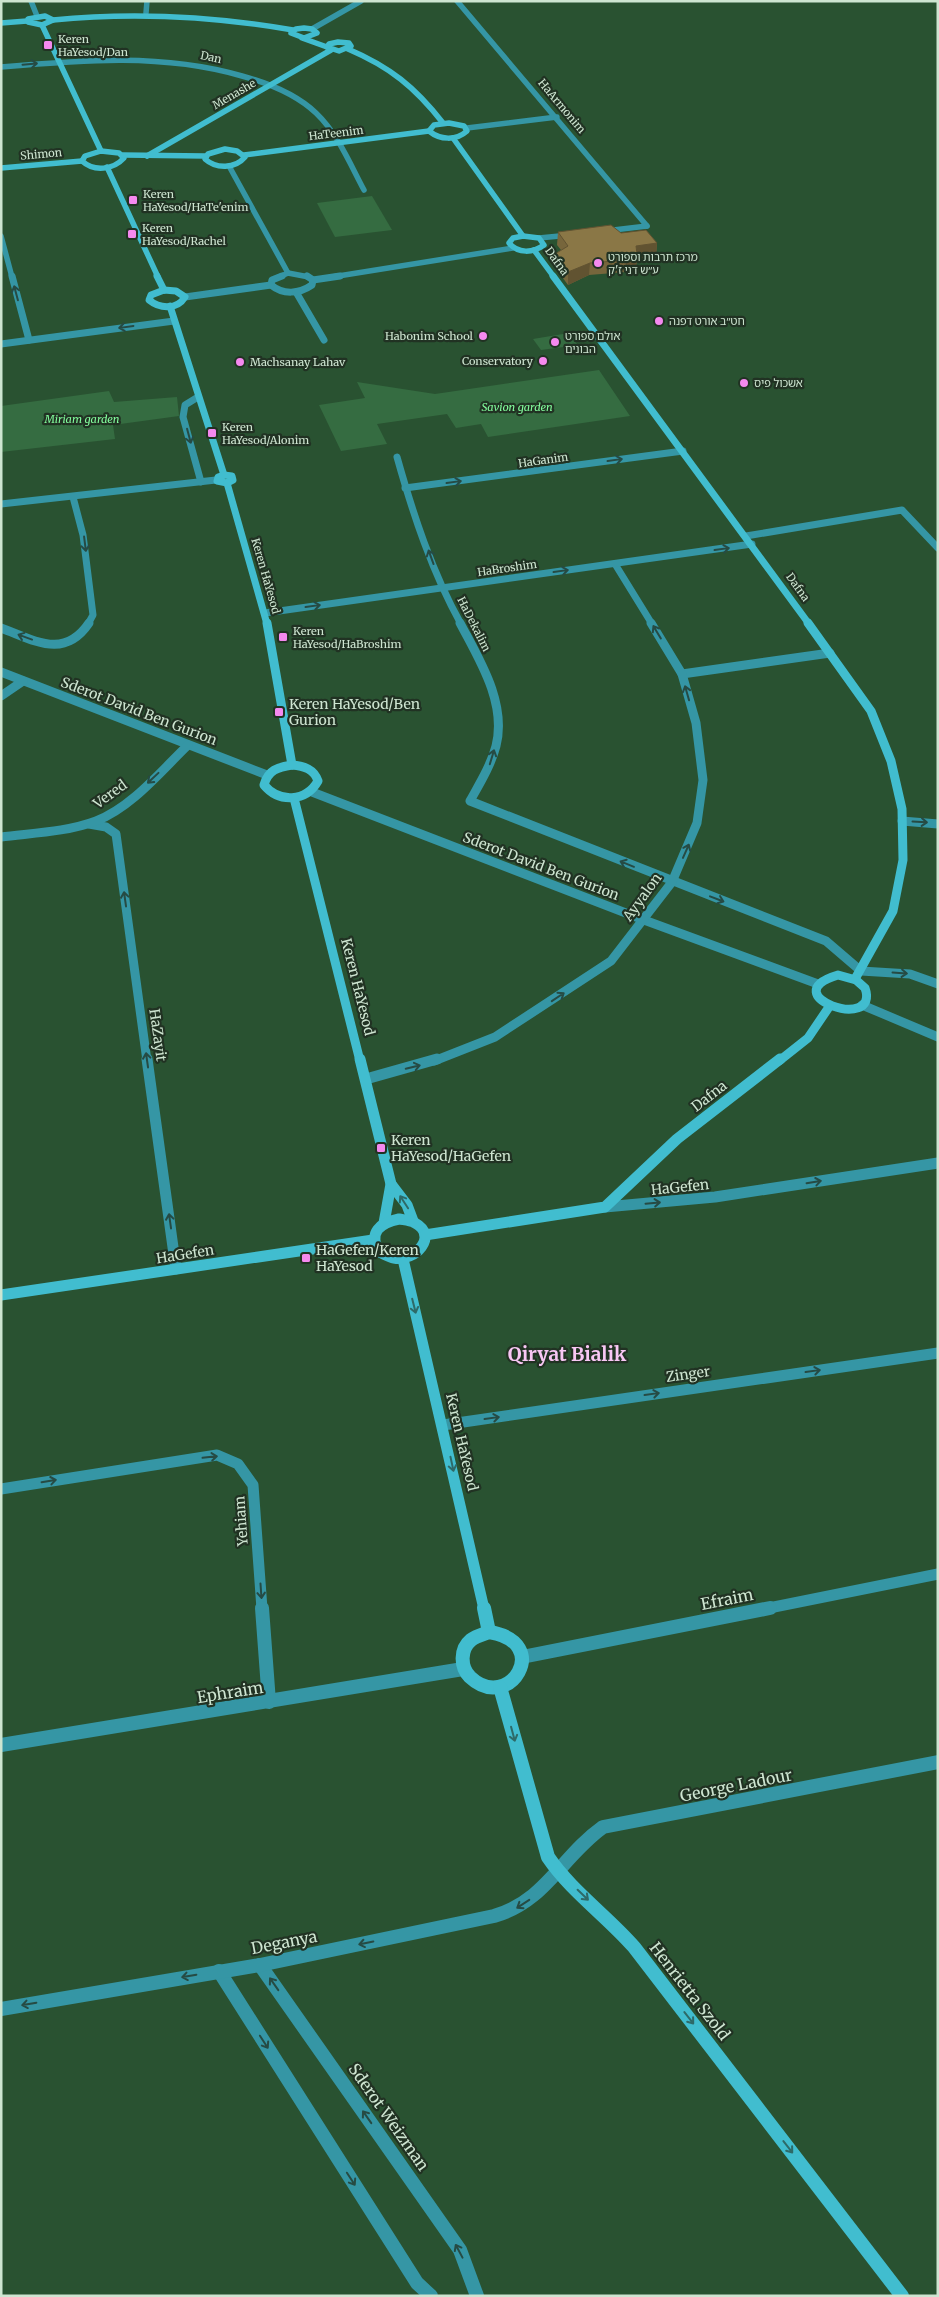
<svg xmlns="http://www.w3.org/2000/svg" width="939" height="2297" viewBox="0 0 939 2297" font-family="Merriweather,'Noto Sans Hebrew',serif">
<style>
.green{fill:#356c41}
.lines{fill:none;stroke-linecap:round;stroke-linejoin:round}
.street-far4{stroke:#3596a5;stroke-width:5.5}
.street-far3{stroke:#3596a5;stroke-width:7}
.street-far2{stroke:#3596a5;stroke-width:9}
.street-far1{stroke:#3596a5;stroke-width:11}
.street{stroke:#3596a5;stroke-width:14}
.secondary-far4{stroke:#41bdcf;stroke-width:5.5}
.secondary-far3{stroke:#41bdcf;stroke-width:7}
.secondary-far2{stroke:#41bdcf;stroke-width:9}
.secondary-far1{stroke:#41bdcf;stroke-width:11}
.secondary{stroke:#41bdcf;stroke-width:14}
.wall{fill:#77663c}
.shaded-wall{fill:#615331}
.building{fill:#8a7746;stroke:#615331}
.oneway{stroke:#264b44}
.oneway2{stroke:#2e6a68}
.poi-dot{fill:#f589ef;stroke:#213223;stroke-width:2}
.labels{text-anchor:middle;stroke-width:4.5;stroke-linejoin:round;paint-order:stroke}
.far-poi-label{font-size:11px;fill:#cee5d1;stroke:#213223;text-anchor:start}
.far-street-label{font-size:11px;fill:#cee5d1;stroke:#213223}
.far-park-label{font-size:11px;font-style:italic;fill:#84fe9e;stroke:#213223}
.poi-label{font-size:14px;fill:#cee5d1;stroke:#213223;text-anchor:start}
.street-label{font-size:14px;fill:#cee5d1;stroke:#213223}
.near-street-label{font-size:16px;fill:#cee5d1;stroke:#213223}
.district-label{font-size:19px;font-weight:bold;fill:#f8c7f4;stroke:#213223}
</style>
<rect width="100%" height="100%" fill="#295231"/>
<g class="green">
<polygon points="372,196 392,230 335,237 317,203"/>
<polygon points="569,333 578,345 541,350 533,339"/>
<polygon points="599,370 630,416 488,437 481,424 456,428 447,414 377,424 387,444 341,451 319,405 365,398 357,382 435,394"/>
<polygon points="109,391 114,402 177,397 179,416 113,425 115,439 1,452 1,406"/>
</g>
<g class="lines">
<g class="street-far4">
<polyline points="31,1 37,16"/>
<polyline points="457,1 647,226"/>
<polyline points="146,13 147,1"/>
<polyline points="312,29 361,1"/>
<path d="M1,67C82,60 163,53 242,76C268,83 296,94 316,113C338,134 350,164 364,190"/>
<polyline points="467,128 557,117"/>
<polyline points="229,166 288,273"/>
<polyline points="605,231 647,226"/>
<polyline points="1,236 12,277"/>
<polyline points="539,238 570,235"/>
<polyline points="279,277 288,273 309,277"/>
<polyline points="332,277 513,248"/>
</g>
<g class="street-far3">
<polyline points="12,276 29,340"/>
<path d="M282,276L272,280L271,285C283,295 299,294 312,285L313,280L307,276"/>
<polyline points="313,280 340,276"/>
<polyline points="296,292 324,340"/>
<polyline points="185,297 271,285"/>
<polyline points="1,344 174,321"/>
<polyline points="198,397 185,405 183,417 201,482"/>
<path d="M397,457C413,514 432,572 461,624"/>
<polyline points="405,488 683,451"/>
<polyline points="73,497 83,535 93,615 88,624"/>
<polyline points="1,504 216,480"/>
<polyline points="746,536 902,510 938,548"/>
<polyline points="615,564 652,624"/>
<polyline points="265,613 752,544"/>
</g>
<g class="street-far2">
<path d="M460,623C479,659 507,703 496,746C491,765 480,783 470,801L826,941L861,971L910,974L938,984"/>
<path d="M1,628C34,640 64,660 89,623"/>
<polyline points="1,672 267,775"/>
<polyline points="682,674 830,653"/>
<polyline points="1,696 23,681"/>
<polyline points="312,792 644,920 818,984"/>
<polyline points="902,821 938,824"/>
<polyline points="89,824 106,827 116,834 147,1061"/>
<path d="M1,837C32,833 67,832 96,821C132,807 161,771 188,745"/>
<polyline points="862,1005 938,1037"/>
<polyline points="434,1061 495,1037 611,961 672,882 697,823 703,780 696,723 682,674 651,623"/>
</g>
<g class="street-far1">
<polyline points="147,1059 176,1269"/>
<polyline points="366,1079 437,1059"/>
<polyline points="605,1207 715,1197 938,1163"/>
<polyline points="443,1425 938,1353"/>
<polyline points="1,1489 217,1455 238,1464 253,1485 262,1609"/>
<polyline points="764,1609 938,1574"/>
</g>
<g class="street">
<polyline points="262,1608 269,1702"/>
<polyline points="522,1657 770,1608"/>
<polyline points="1,1745 463,1669"/>
<polyline points="260,1965 460,2250 477,2296"/>
<polyline points="219,1971 417,2283 431,2296"/>
<path d="M1,2009L260,1965L494,1916C545,1902 562,1856 603,1827L938,1762"/>
</g>
<g class="secondary-far4">
<polygon points="45,16 53,20 42,25 28,22 28,19"/>
<path d="M53,20C134,12 212,16 293,30"/>
<polyline points="1,23 27,21"/>
<polyline points="42,25 101,151"/>
<polygon points="304,28 312,29 317,33 304,38 291,33 296,29"/>
<polyline points="302,38 327,47"/>
<polygon points="338,42 349,43 351,46 339,51 327,47 329,44"/>
<path d="M348,49C390,67 415,87 443,123"/>
<path d="M449,123L464,126L467,131C456,141 440,140 429,131L434,125Z"/>
<polyline points="453,138 523,236"/>
<path d="M225,149L237,151L245,157C235,169 216,169 205,159L208,154Z"/>
<path d="M101,151L119,153L124,158C113,170 94,172 82,161L85,156Z"/>
<polyline points="123,155 205,156"/>
<polyline points="244,155 429,131"/>
<polyline points="147,156 331,50"/>
<polyline points="107,167 158,277"/>
<polyline points="1,168 82,161"/>
<path d="M523,236L539,238L544,245C533,253 518,254 509,243L513,238Z"/>
<polyline points="534,250 554,277"/>
</g>
<g class="secondary-far3">
<polyline points="157,276 164,290"/>
<polyline points="553,276 809,624"/>
<path d="M164,290L176,291L185,297C177,310 160,309 149,300L151,295Z"/>
<polyline points="170,306 224,475"/>
<polygon points="224,475 232,476 233,480 227,483 217,481 218,477"/>
<polyline points="227,483 267,624"/>
</g>
<g class="secondary-far2">
<polyline points="267,623 292,765"/>
<polyline points="808,623 871,711 891,761 902,809 903,860 893,911 855,979"/>
<path d="M292,765C304,766 314,769 318,781C306,802 279,803 264,785C268,770 278,767 292,765Z"/>
<polyline points="294,798 360,1061"/>
<path d="M838,975L856,980L865,988C881,1033 771,995 838,975Z"/>
<polyline points="779,1061 808,1038 829,1007"/>
</g>
<g class="secondary-far1">
<polyline points="360,1059 391,1184 384,1223"/>
<polyline points="391,1184 407,1205 413,1221"/>
<path d="M399,1219C404,1220 410,1220 415,1223C439,1236 415,1262 394,1258C389,1257 384,1254 379,1252C368,1232 380,1223 399,1219Z"/>
<polyline points="425,1235 605,1207 677,1139 780,1059"/>
<polyline points="403,1259 484,1609"/>
<polyline points="1,1295 373,1240"/>
</g>
<g class="secondary">
<polyline points="484,1608 489,1632"/>
<path d="M489,1632C554,1642 509,1714 470,1677C460,1667 460,1649 471,1640C476,1636 484,1634 489,1632Z"/>
<path d="M500,1687L548,1857C571,1891 607,1916 634,1947L902,2296"/>
</g>
</g>
<polygon class="wall" points="558,232 621,233 657,243 656,256 637,259 636,267 626,272 589,275 568,285 554,266 555,254 561,250 557,245"/>
<g class="shaded-wall">
<polygon points="657,243 656,256 637,259 636,267 626,272 626,260 636,246"/>
<polygon points="590,263 589,275 568,285 568,272"/>
</g>
<polygon class="building" points="611,225 621,233 646,230 657,243 636,246 637,254 626,260 590,263 568,272 555,254 568,246 558,232"/>
<defs><path id="oneway-shaft" d="M-6 0H5M1.5-3L5.5 0L1.5 3" fill="none" stroke-width="1.6" stroke-linecap="round" stroke-linejoin="round" transform="scale(1.25)"/></defs>
<g class="oneway">
<use href="#oneway-shaft" transform="translate(30 64) rotate(-5)"/>
<use href="#oneway-shaft" transform="translate(16 293) rotate(-105)"/>
<use href="#oneway-shaft" transform="translate(126 327) rotate(172)"/>
<use href="#oneway-shaft" transform="translate(189 436) rotate(75)"/>
<use href="#oneway-shaft" transform="translate(615 460) rotate(-8)"/>
<use href="#oneway-shaft" transform="translate(454 482) rotate(-8)"/>
<use href="#oneway-shaft" transform="translate(85 544) rotate(83)"/>
<use href="#oneway-shaft" transform="translate(722 549) rotate(-8)"/>
<use href="#oneway-shaft" transform="translate(431 557) rotate(-110)"/>
<use href="#oneway-shaft" transform="translate(561 571) rotate(-8)"/>
<use href="#oneway-shaft" transform="translate(313 606) rotate(-8)"/>
<use href="#oneway-shaft" transform="translate(657 632) rotate(-121)"/>
<use href="#oneway-shaft" transform="translate(25 637) rotate(-160)"/>
<use href="#oneway-shaft" transform="translate(687 693) rotate(-106)"/>
<use href="#oneway-shaft" transform="translate(492 757) rotate(-73)"/>
<use href="#oneway-shaft" transform="translate(153 778) rotate(137)"/>
<use href="#oneway-shaft" transform="translate(920 822) rotate(3)"/>
<use href="#oneway-shaft" transform="translate(686 851) rotate(-66)"/>
<use href="#oneway-shaft" transform="translate(627 864) rotate(-158)"/>
<use href="#oneway-shaft" transform="translate(125 899) rotate(-98)"/>
<use href="#oneway-shaft" transform="translate(717 899) rotate(21)"/>
<use href="#oneway-shaft" transform="translate(900 973) rotate(4)"/>
<use href="#oneway-shaft" transform="translate(558 997) rotate(-34)"/>
<use href="#oneway-shaft" transform="translate(147 1060) rotate(-98)"/>
<use href="#oneway-shaft" transform="translate(413 1067) rotate(-14)"/>
<use href="#oneway-shaft" transform="translate(814 1182) rotate(-9)"/>
<use href="#oneway-shaft" transform="translate(653 1203) rotate(-5)"/>
<use href="#oneway-shaft" transform="translate(170 1221) rotate(-98)"/>
<use href="#oneway-shaft" transform="translate(813 1371) rotate(-8)"/>
<use href="#oneway-shaft" transform="translate(652 1394) rotate(-8)"/>
<use href="#oneway-shaft" transform="translate(492 1418) rotate(-8)"/>
<use href="#oneway-shaft" transform="translate(210 1457) rotate(-6)"/>
<use href="#oneway-shaft" transform="translate(49 1481) rotate(-9)"/>
<use href="#oneway-shaft" transform="translate(261 1591) rotate(86)"/>
<use href="#oneway-shaft" transform="translate(523 1904) rotate(147)"/>
<use href="#oneway-shaft" transform="translate(366 1943) rotate(168)"/>
<use href="#oneway-shaft" transform="translate(189 1976) rotate(170)"/>
<use href="#oneway-shaft" transform="translate(274 1984) rotate(-125)"/>
<use href="#oneway-shaft" transform="translate(29 2004) rotate(170)"/>
<use href="#oneway-shaft" transform="translate(264 2042) rotate(57)"/>
<use href="#oneway-shaft" transform="translate(367 2117) rotate(-125)"/>
<use href="#oneway-shaft" transform="translate(351 2179) rotate(57)"/>
<use href="#oneway-shaft" transform="translate(459 2251) rotate(-118)"/>
</g>
<g class="oneway2">
<use href="#oneway-shaft" transform="translate(404 1202) rotate(-123)"/>
<use href="#oneway-shaft" transform="translate(414 1306) rotate(76)"/>
<use href="#oneway-shaft" transform="translate(452 1464) rotate(78)"/>
<use href="#oneway-shaft" transform="translate(513 1734) rotate(75)"/>
<use href="#oneway-shaft" transform="translate(583 1895) rotate(44)"/>
<use href="#oneway-shaft" transform="translate(689 2018) rotate(52)"/>
<use href="#oneway-shaft" transform="translate(788 2147) rotate(52)"/>
</g>
<g class="poi-dot">
<rect x="43" y="40" width="10" height="10" rx="2.5"/>
<rect x="128" y="195" width="10" height="10" rx="2.5"/>
<rect x="127" y="229" width="10" height="10" rx="2.5"/>
<circle cx="598" cy="263" r="5"/>
<circle cx="659" cy="321" r="5"/>
<circle cx="483" cy="336" r="5"/>
<circle cx="555" cy="342" r="5"/>
<circle cx="543" cy="361" r="5"/>
<circle cx="240" cy="362" r="5"/>
<circle cx="744" cy="383" r="5"/>
<rect x="207" y="428" width="10" height="10" rx="2.5"/>
<rect x="278" y="632" width="10" height="10" rx="2.5"/>
<rect x="274" y="707" width="10" height="10" rx="2.5"/>
<rect x="376" y="1143" width="10" height="10" rx="2.5"/>
<rect x="301" y="1253" width="10" height="10" rx="2.5"/>
</g>
<g class="labels">
<g class="far-poi-label">
<text x="58" y="43">Keren<tspan x="58" dy="13">HaYesod/Dan</tspan></text>
<text x="143" y="198">Keren<tspan x="143" dy="13">HaYesod/HaTe'enim</tspan></text>
<text x="142" y="232">Keren<tspan x="142" dy="13">HaYesod/Rachel</tspan></text>
<text x="608" y="261">מרכז תרבות וספורט<tspan x="608" dy="13">ע״ש דני ז'ק</tspan></text>
<text x="669" y="325">חט״ב אורט דפנה</text>
<text x="473" y="340" text-anchor="end">Habonim School</text>
<text x="565" y="340">אולם ספורט<tspan x="565" dy="13">הבונים</tspan></text>
<text x="533" y="365" text-anchor="end">Conservatory</text>
<text x="250" y="366">Machsanay Lahav</text>
<text x="754" y="387">אשכול פיס</text>
<text x="222" y="431">Keren<tspan x="222" dy="13">HaYesod/Alonim</tspan></text>
<text x="293" y="635">Keren<tspan x="293" dy="13">HaYesod/HaBroshim</tspan></text>
</g>
<g class="far-street-label">
<text transform="translate(211 57) rotate(12)" y="4">Dan</text>
<text transform="translate(234 94) rotate(-30)" y="4">Menashe</text>
<text transform="translate(562 106) rotate(50)" y="4">HaArmonim</text>
<text transform="translate(336 133) rotate(-7)" y="4">HaTeenim</text>
<text transform="translate(41 154) rotate(-5)" y="4">Shimon</text>
<text transform="translate(557 261) rotate(54)" y="4">Dafna</text>
<text transform="translate(543 460) rotate(-8)" y="4">HaGanim</text>
<text transform="translate(507 568) rotate(-8)" y="4">HaBroshim</text>
<text transform="translate(266 576) rotate(74)" y="4">Keren HaYesod</text>
<text transform="translate(798 587) rotate(54)" y="4">Dafna</text>
<text transform="translate(474 624) rotate(63)" y="4">HaDekalim</text>
</g>
<g class="far-park-label">
<text x="517" y="411">Savion garden</text>
<text x="82" y="423">Miriam garden</text>
</g>
<g class="poi-label">
<text x="289" y="709">Keren HaYesod/Ben<tspan x="289" dy="16">Gurion</tspan></text>
<text x="391" y="1145">Keren<tspan x="391" dy="16">HaYesod/HaGefen</tspan></text>
<text x="316" y="1255">HaGefen/Keren<tspan x="316" dy="16">HaYesod</tspan></text>
</g>
<g class="street-label">
<text transform="translate(139 711) rotate(21)" y="5">Sderot David Ben Gurion</text>
<text transform="translate(110 794) rotate(-36)" y="5">Vered</text>
<text transform="translate(541 866) rotate(21)" y="5">Sderot David Ben Gurion</text>
<text transform="translate(642 897) rotate(-54)" y="5">Ayyalon</text>
<text transform="translate(358 987) rotate(76)" y="5">Keren HaYesod</text>
<text transform="translate(158 1035) rotate(82)" y="5">HaZayit</text>
<text transform="translate(709 1096) rotate(-38)" y="5">Dafna</text>
<text transform="translate(680 1187) rotate(-6)" y="5">HaGefen</text>
<text transform="translate(185 1254) rotate(-9)" y="5">HaGefen</text>
<text transform="translate(688 1374) rotate(-8)" y="5">Zinger</text>
<text transform="translate(462 1442) rotate(77)" y="5">Keren HaYesod</text>
<text transform="translate(241 1521) rotate(-94)" y="5">Yehiam</text>
</g>
<g class="near-street-label">
<text transform="translate(727 1599) rotate(-11)" y="6">Efraim</text>
<text transform="translate(230 1692) rotate(-9)" y="6">Ephraim</text>
<text transform="translate(736 1785) rotate(-11)" y="6">George Ladour</text>
<text transform="translate(284 1942) rotate(-11)" y="6">Deganya</text>
<text transform="translate(690 1991) rotate(52)" y="6">Henrietta Szold</text>
<text transform="translate(389 2117) rotate(55)" y="6">Sderot Weizman</text>
</g>
<g class="district-label">
<text x="567" y="1361">Qiryat Bialik</text>
</g>
</g>
<rect width="939" height="2297" fill="none" stroke="#cee5d1" stroke-width="5"/>
</svg>
